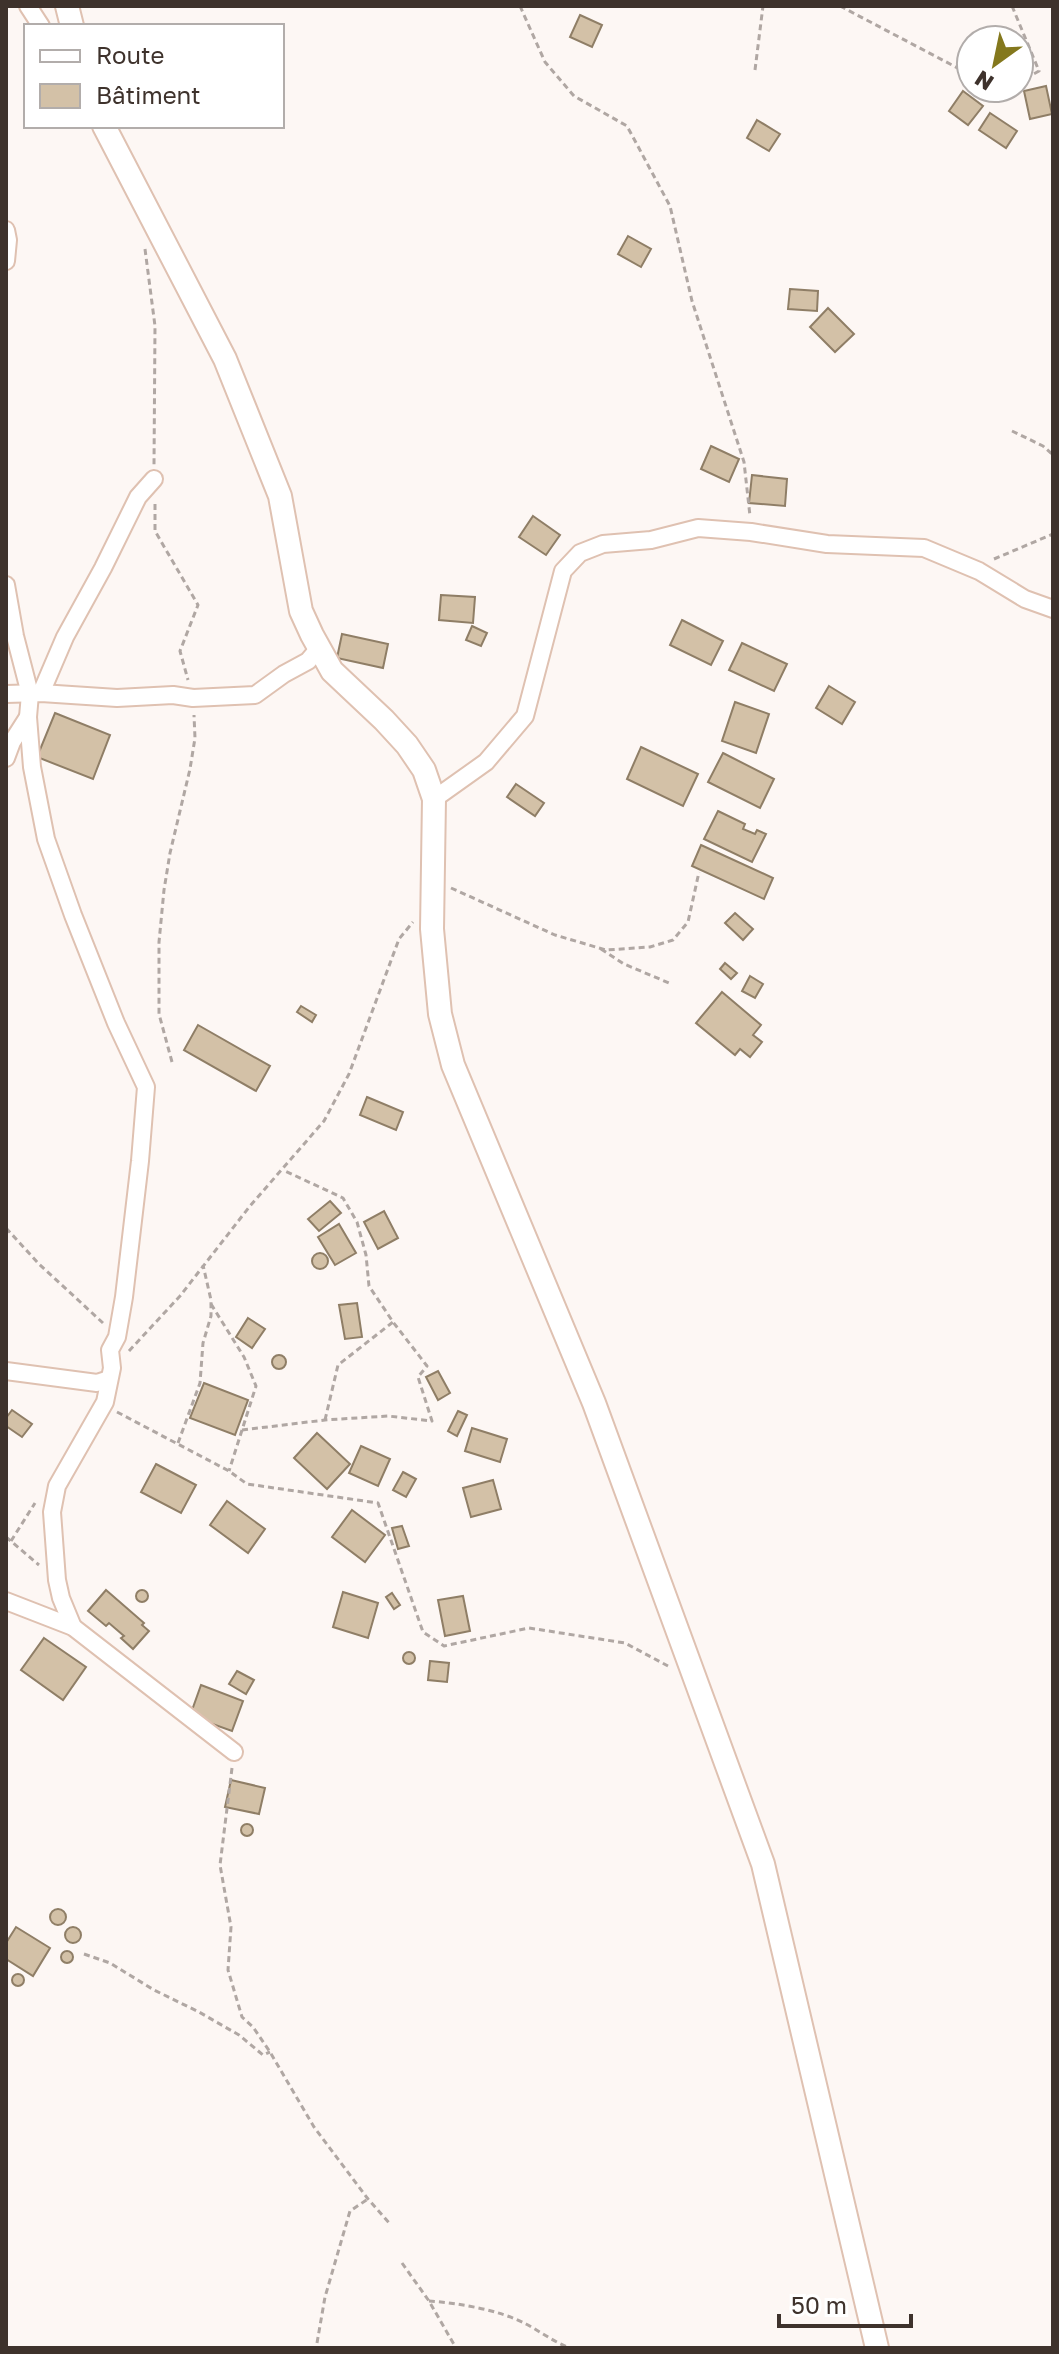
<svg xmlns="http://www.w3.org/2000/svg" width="1059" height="2354" viewBox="0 0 1059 2354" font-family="'Golos Text',sans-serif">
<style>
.building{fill:#d3c1a7;stroke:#8f7e66;stroke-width:2}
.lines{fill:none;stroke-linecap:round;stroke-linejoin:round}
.street-casing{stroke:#dfc1b1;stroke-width:20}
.secondary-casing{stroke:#dfc1b1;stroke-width:26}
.path{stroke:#b0a7a3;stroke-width:3;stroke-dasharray:6 4;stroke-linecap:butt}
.street{stroke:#fff;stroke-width:16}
.secondary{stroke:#fff;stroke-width:22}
</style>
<rect width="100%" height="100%" fill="#fdf7f4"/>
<g class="building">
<polygon points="580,15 602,25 592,47 570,37"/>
<polygon points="1046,86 1052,114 1030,119 1024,91"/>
<polygon points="963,91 983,106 968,125 949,111"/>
<polygon points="990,113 1017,131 1006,148 979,130"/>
<polygon points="757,120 780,134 769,151 747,138"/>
<polygon points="628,236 651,249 641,267 618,254"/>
<polygon points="790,289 818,291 817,311 788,309"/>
<polygon points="828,308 854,334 835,352 810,327"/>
<polygon points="711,446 739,459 729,482 701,469"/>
<polygon points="752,475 787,479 785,506 749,503"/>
<polygon points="533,516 560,535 546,555 519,537"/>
<polygon points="441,595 475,597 473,623 439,620"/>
<polygon points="682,620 723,641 711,665 670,645"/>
<polygon points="472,626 487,633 481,646 466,640"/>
<polygon points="342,634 388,644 383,668 337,658"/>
<polygon points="742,643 787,664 774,691 729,670"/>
<polygon points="829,686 855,702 842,724 816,708"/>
<polygon points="735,702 769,714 756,753 722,741"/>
<polygon points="55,713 110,735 93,779 37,757"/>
<polygon points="641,747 698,774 683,806 627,779"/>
<polygon points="723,753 774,779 760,808 708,782"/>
<polygon points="516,784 544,803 535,816 507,797"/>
<polygon points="718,811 745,824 743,829 755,834 757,830 766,834 752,862 704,839"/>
<polygon points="701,845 773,878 764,899 692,866"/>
<polygon points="735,913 753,929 743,940 725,923"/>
<polygon points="725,963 737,973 731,979 720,969"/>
<polygon points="750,976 763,984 755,998 742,991"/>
<polygon points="722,992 761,1025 753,1035 762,1042 750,1057 740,1049 735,1055 696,1023"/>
<polygon points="301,1006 316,1015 312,1022 297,1012"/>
<polygon points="198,1025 270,1066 256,1091 184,1050"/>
<polygon points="367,1097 403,1112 396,1130 360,1115"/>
<polygon points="330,1201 341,1213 319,1231 308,1219"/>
<polygon points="384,1211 398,1238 378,1249 364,1222"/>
<polygon points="339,1224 356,1253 335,1265 318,1237"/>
<circle cx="320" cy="1261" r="8"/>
<polygon points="357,1303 362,1337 345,1339 339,1305"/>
<polygon points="248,1318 265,1329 252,1348 236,1337"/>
<circle cx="279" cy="1362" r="7"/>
<polygon points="438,1371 450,1393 438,1400 426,1377"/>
<polygon points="204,1383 248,1400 235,1435 190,1418"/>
<polygon points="12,1410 32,1424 22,1437 6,1426 6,1418"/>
<polygon points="458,1411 467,1415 457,1436 448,1431"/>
<polygon points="472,1428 507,1439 500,1462 465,1451"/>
<polygon points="317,1433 350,1464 327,1489 294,1458"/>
<polygon points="361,1446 390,1459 378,1486 349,1473"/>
<polygon points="156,1464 196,1485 181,1513 141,1492"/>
<polygon points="403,1472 416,1479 406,1497 393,1490"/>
<polygon points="493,1480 501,1509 471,1517 463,1488"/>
<polygon points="227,1501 265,1529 248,1553 210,1525"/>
<polygon points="352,1510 385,1535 365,1562 332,1537"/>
<polygon points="402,1526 409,1546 398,1549 392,1528"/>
<circle cx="142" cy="1596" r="6"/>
<polygon points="106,1590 144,1623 142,1625 149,1631 133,1649 121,1638 124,1636 109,1623 106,1626 88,1611"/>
<polygon points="343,1592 378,1603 368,1638 333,1627"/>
<polygon points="392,1593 400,1605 394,1609 386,1597"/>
<polygon points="463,1596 470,1631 445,1636 438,1600"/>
<polygon points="44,1638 86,1667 63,1700 21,1670"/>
<circle cx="409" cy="1658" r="6"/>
<polygon points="430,1661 449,1663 447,1682 428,1680"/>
<polygon points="237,1671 254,1680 246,1694 229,1684"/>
<polygon points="201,1685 243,1701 232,1731 190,1716"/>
<polygon points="231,1780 265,1788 259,1814 225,1807"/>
<circle cx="247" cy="1830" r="6"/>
<circle cx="58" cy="1917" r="8"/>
<circle cx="73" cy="1935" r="8"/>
<polygon points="16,1927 50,1948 33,1976 6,1959 6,1943"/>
<circle cx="67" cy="1957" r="6"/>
<circle cx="18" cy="1980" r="6"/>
</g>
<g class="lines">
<defs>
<g id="street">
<polyline points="28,6 41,26"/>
<polyline points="6,230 8,240 6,261"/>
<polyline points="6,585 15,636 30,694 28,717 32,767 46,839 73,915 116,1023 146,1087 140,1161 124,1297 117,1337 110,1350 112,1368 105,1402 57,1486 52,1512 57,1580 61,1598 73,1627"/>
<polyline points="41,693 65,637 103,568 138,497 154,479"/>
<polyline points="6,694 41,693 117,698 173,695 193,698 255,695 284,674 308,661 319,648"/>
<polyline points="6,758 12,742 28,717"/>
<polyline points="434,799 486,762 525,716 563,571 580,553 603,544 651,540 698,528 751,532 827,544 924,548 979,571 1025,599 1053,609"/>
<polyline points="6,1371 97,1383 109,1379"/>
<polyline points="6,1601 73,1627 234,1752"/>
</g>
<g id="secondary">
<polyline points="67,6 72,26"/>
<polyline points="104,126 225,359 280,496 301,611 312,635 332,671 384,720 407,745 424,770 434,799 432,929 440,1014 453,1065 594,1403 763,1864 877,2348"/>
</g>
</defs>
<use href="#street" class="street-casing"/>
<use href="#secondary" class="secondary-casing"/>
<g class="path">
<polyline points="520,6 545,62 574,96 627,126 670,206 692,301 744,462 750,516"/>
<polyline points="840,6 971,75"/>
<polyline points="1012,6 1039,71 1019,82"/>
<polyline points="755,70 763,6"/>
<polyline points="995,88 1002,92 1009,88"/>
<polyline points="145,249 155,326 154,465"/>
<polyline points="1012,431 1043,446 1053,455"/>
<polyline points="155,504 155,531 198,605 180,651 188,680"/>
<polyline points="994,559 1053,534"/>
<polyline points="451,888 555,935 606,950 650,947 673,940 688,922 699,872"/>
<polyline points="601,949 624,964 669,983"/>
<polyline points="172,1062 159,1014 159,942 164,890 170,853 190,769 195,738 194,715"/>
<polyline points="6,1228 39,1264 103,1323"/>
<polyline points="211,1304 244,1357 256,1386 229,1471"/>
<polyline points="129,1351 180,1296 250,1206 324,1121 349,1074 399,939 413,922"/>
<polyline points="117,1412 229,1471 247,1484 378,1503 423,1632 444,1646 529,1628 625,1643 668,1666"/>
<polyline points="325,1420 338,1365 393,1322"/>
<polyline points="242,1430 325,1420 388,1416 432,1421 418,1377 427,1366 393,1322 369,1286 366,1255 357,1222 343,1198 283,1170"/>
<polyline points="178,1443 200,1383 203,1343 211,1316 211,1300 203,1265"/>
<polyline points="6,1537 39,1565"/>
<polyline points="11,1541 35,1503"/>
<polyline points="232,1768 220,1865 231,1927 228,1970 242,2017 253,2027 270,2052 314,2127 368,2199 390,2224"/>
<polyline points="84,1954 110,1963 154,1990 199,2012 239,2035 263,2055 270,2052"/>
<polyline points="402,2263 429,2301 456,2348"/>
<path d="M429,2301C458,2303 500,2310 526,2324C541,2332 554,2342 570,2348"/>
<polyline points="317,2343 325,2297 350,2211 368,2199"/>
</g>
<use href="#street" class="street"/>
<use href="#secondary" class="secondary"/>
</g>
<rect width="1059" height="2354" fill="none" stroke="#3e322c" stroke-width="16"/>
<rect x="24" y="24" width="260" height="104" fill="#ffffff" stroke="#b2adab" stroke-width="2"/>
<rect x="40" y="50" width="40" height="12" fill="#ffffff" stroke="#b2adab" stroke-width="2"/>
<text x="96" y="64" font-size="24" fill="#3e322c">Route</text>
<rect x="40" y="84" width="40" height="24" fill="#d3c1a7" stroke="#b2adab" stroke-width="2"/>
<text x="96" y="104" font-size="24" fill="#3e322c">Bâtiment</text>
<g transform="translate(995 64) rotate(213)"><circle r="38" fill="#ffffff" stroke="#b2adab" stroke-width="2"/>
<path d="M0-6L14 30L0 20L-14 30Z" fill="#84781d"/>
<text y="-12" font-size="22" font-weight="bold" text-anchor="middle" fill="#3e322c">N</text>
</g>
<path d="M779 2314v12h132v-12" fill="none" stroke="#3e322c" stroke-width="4"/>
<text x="791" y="2314" font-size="24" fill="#3e322c" stroke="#ffffff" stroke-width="6" paint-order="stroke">50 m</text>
</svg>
